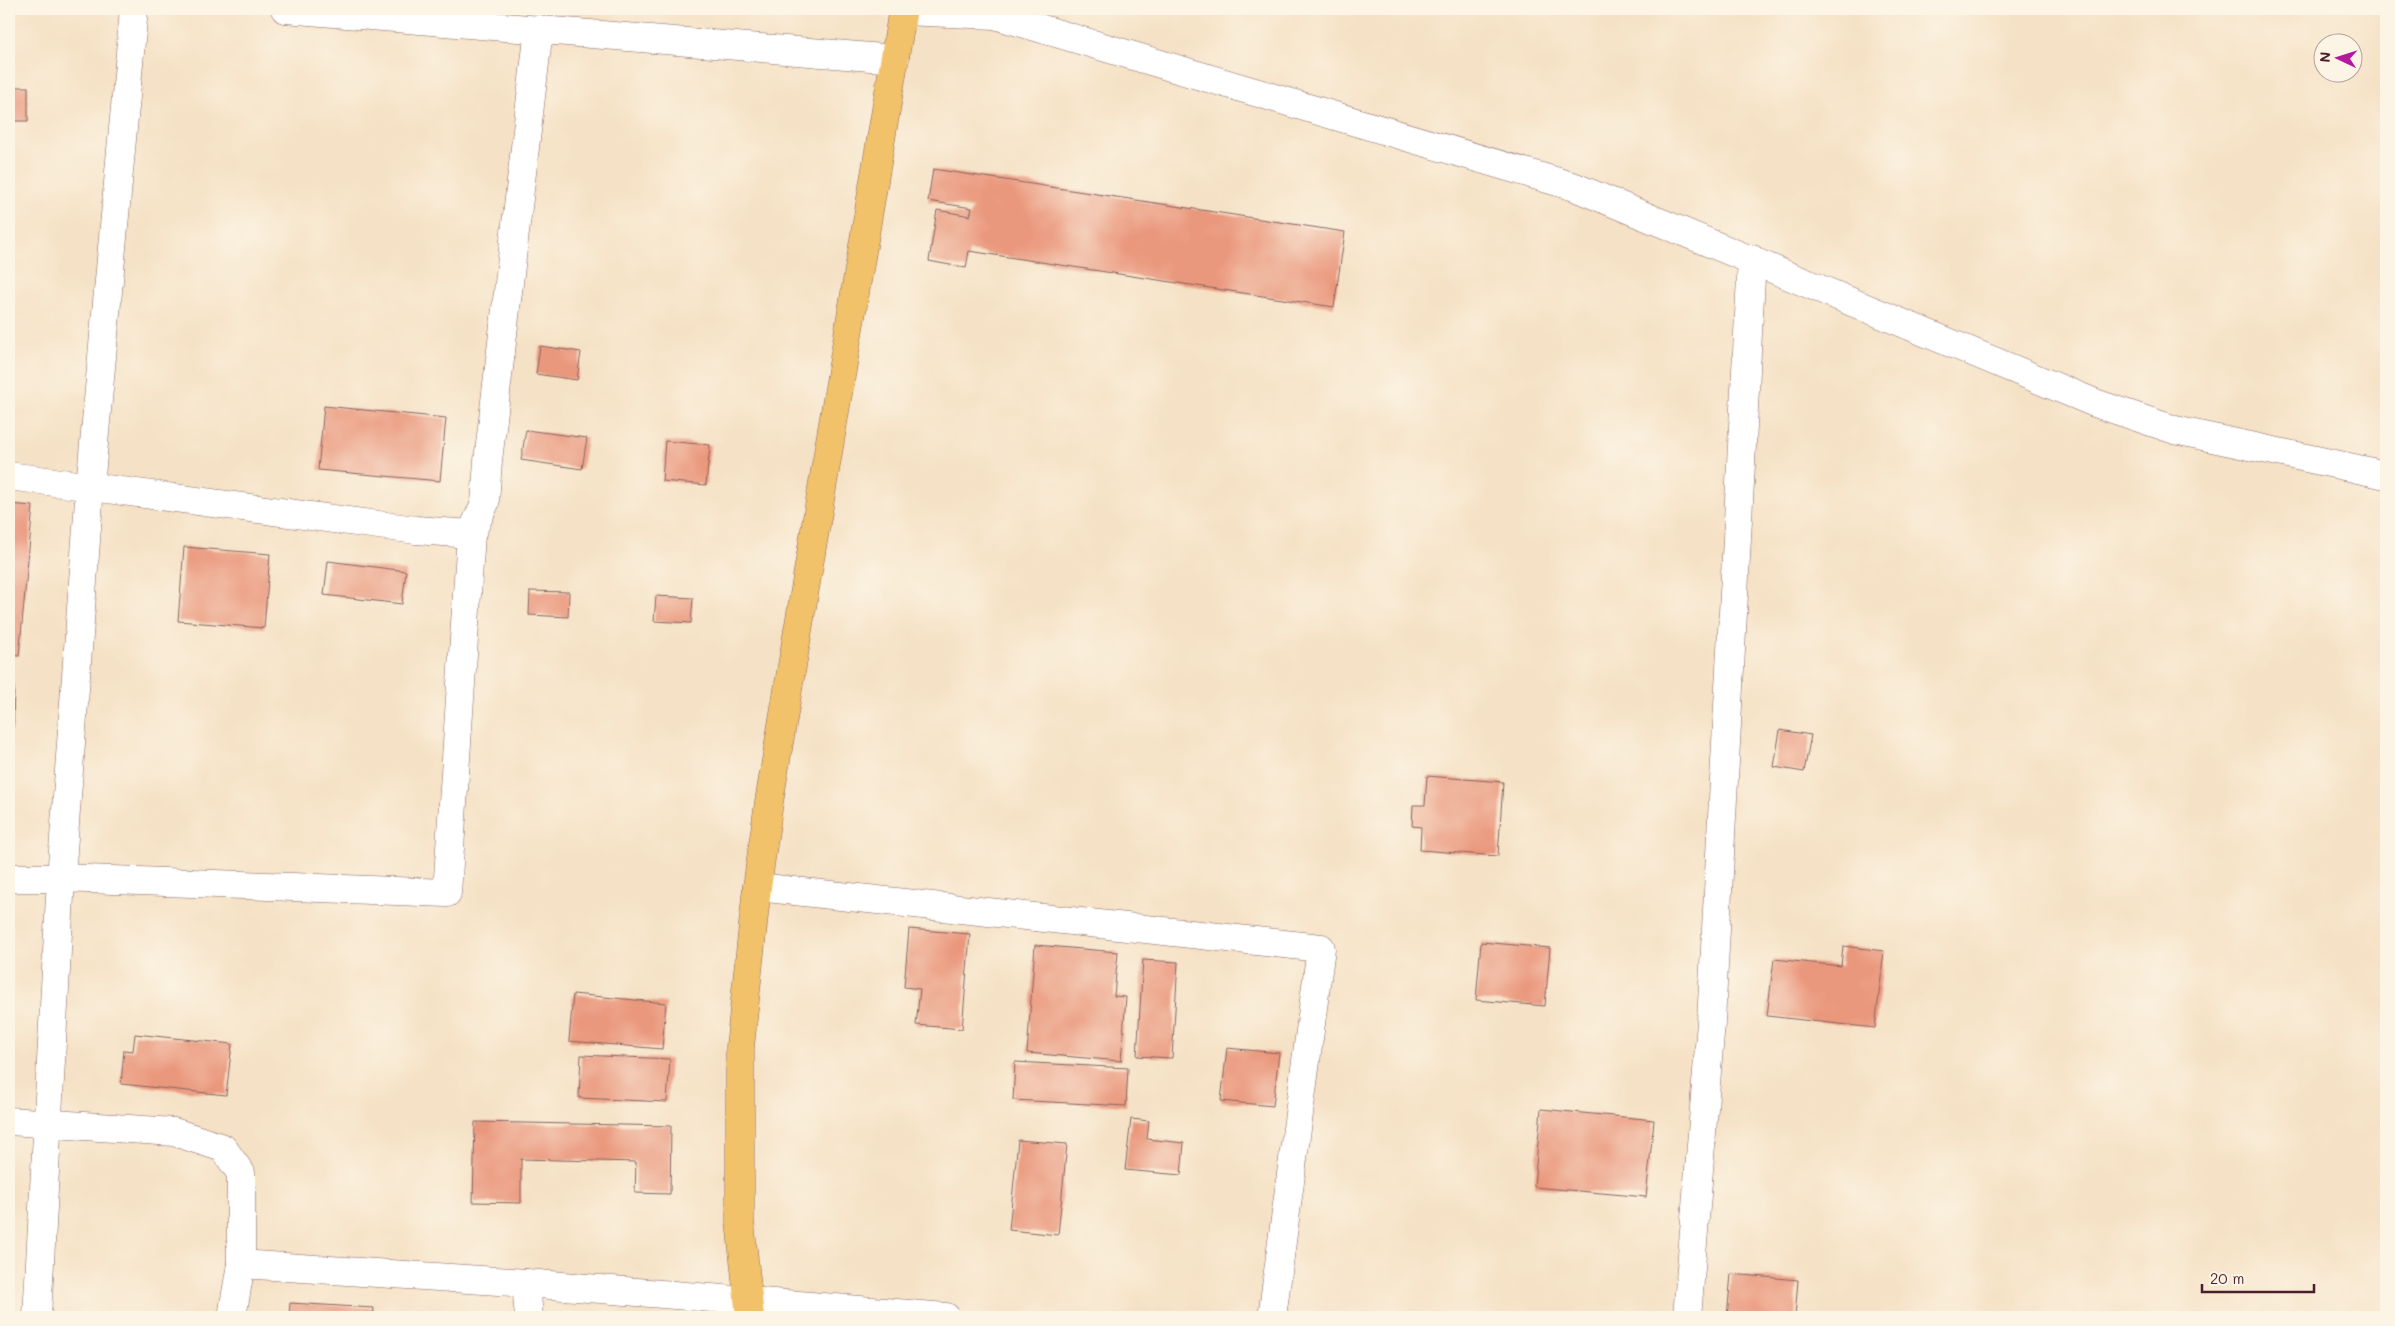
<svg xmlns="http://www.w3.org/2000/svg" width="2395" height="1326" viewBox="0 0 2395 1326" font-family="Mali,sans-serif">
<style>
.building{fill:#ea987d}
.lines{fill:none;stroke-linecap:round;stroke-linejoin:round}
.minor-casing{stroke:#866361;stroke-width:29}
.major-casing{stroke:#866361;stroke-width:29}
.minor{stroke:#fff;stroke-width:28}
.major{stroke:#f2c26a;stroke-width:28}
</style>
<rect width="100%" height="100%" fill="#fcf5e5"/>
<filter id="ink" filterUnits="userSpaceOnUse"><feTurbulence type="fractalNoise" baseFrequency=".02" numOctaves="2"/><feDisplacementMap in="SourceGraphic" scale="10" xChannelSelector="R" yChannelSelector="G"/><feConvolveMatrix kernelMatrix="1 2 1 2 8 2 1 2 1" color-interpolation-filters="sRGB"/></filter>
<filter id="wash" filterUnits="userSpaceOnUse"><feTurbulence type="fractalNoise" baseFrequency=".0096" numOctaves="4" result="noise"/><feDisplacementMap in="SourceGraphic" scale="20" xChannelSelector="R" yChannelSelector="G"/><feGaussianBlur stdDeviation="1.12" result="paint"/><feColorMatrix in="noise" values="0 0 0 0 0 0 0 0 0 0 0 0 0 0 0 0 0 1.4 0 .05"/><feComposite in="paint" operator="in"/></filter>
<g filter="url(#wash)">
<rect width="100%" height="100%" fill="#f5e1c5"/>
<g id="blocks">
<g class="building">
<rect x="9" y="87" width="19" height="34"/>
<polygon points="933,169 1345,232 1334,307 969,251 966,268 929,261 937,210 970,216 972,208 928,201"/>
<polygon points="540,346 581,352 577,380 536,374"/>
<polygon points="324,406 446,418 440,481 318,470"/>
<polygon points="526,430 587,438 582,469 521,460"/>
<polygon points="665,441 710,445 706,485 662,481"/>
<polygon points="9,504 33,506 19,656 9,655"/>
<polygon points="184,547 270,554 264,628 178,621"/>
<polygon points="328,561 406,571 402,604 324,595"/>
<polygon points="530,591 569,592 568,617 529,615"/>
<polygon points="656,596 693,598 691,623 654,621"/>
<polygon points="9,685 14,685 13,728 9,728"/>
<polygon points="1780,730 1811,735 1804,772 1774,767"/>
<polygon points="1427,776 1503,782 1498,856 1420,850 1421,827 1412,826 1413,805 1425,805"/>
<polygon points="909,929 970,934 962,1029 916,1025 920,989 904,987"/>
<polygon points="1481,942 1550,948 1545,1006 1476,1000"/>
<polygon points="1035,945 1118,952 1114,996 1126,997 1121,1061 1027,1053"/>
<polygon points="1843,946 1884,951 1875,1028 1767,1016 1774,959 1841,966"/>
<polygon points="1143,960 1178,962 1172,1058 1137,1056"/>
<polygon points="573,994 666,1003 662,1049 569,1041"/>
<polygon points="135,1034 232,1044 226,1095 121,1084 124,1050 133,1051"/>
<polygon points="1227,1048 1279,1053 1273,1106 1221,1101"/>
<polygon points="581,1055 670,1059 667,1102 579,1098"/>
<polygon points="1015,1062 1128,1068 1126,1106 1013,1100"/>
<polygon points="1541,1109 1654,1120 1646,1197 1534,1187"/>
<polygon points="1131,1119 1149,1121 1147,1139 1184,1143 1181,1175 1125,1170"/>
<polygon points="475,1122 671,1126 670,1194 635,1193 636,1162 521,1159 521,1203 473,1202"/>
<polygon points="1018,1140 1067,1144 1058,1235 1009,1230"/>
<polygon points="1731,1274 1798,1280 1795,1317 1727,1317"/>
<polygon points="290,1303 374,1308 373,1317 289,1317"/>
</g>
</g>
</g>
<g filter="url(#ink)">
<use href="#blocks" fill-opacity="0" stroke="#866361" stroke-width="1"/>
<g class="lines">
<defs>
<g id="minor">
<polyline points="285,9 895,59"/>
<polyline points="903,11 995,15 1575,187 2095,403 2175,430 2386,475"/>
<polyline points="9,476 416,530 471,534 485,503 488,461 539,29"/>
<polyline points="9,878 61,878 447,893 471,534"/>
<polyline points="757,887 1321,948 1272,1317"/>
<polyline points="9,1121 174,1132 223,1148 241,1173 241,1264 232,1317"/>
<polyline points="241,1264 526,1283 946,1317"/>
<polyline points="526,1283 529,1317"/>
<polyline points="37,1317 61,878 90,487 134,9"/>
<polyline points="1687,1317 1711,1022 1752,259"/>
</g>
<polyline id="major" points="750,1317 740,1221 740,1047 757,887 769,802 903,9"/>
</defs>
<use href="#minor" class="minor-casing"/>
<use href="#major" class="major-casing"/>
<use href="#minor" class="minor"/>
<use href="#major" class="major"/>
</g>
</g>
<rect width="2395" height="1326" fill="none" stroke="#fcf5e5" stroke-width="30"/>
<g transform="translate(2338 58) rotate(274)"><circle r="24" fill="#fcf5e5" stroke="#b59f9b"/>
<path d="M0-4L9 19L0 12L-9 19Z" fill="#b5179e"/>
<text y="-8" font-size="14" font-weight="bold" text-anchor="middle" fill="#4a1f2b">N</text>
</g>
<path d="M2202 1284v8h112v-8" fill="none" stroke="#4a1f2b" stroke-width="2.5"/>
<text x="2210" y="1284" font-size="15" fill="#4a1f2b" stroke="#fcf5e5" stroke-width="4" paint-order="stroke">20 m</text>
</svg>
